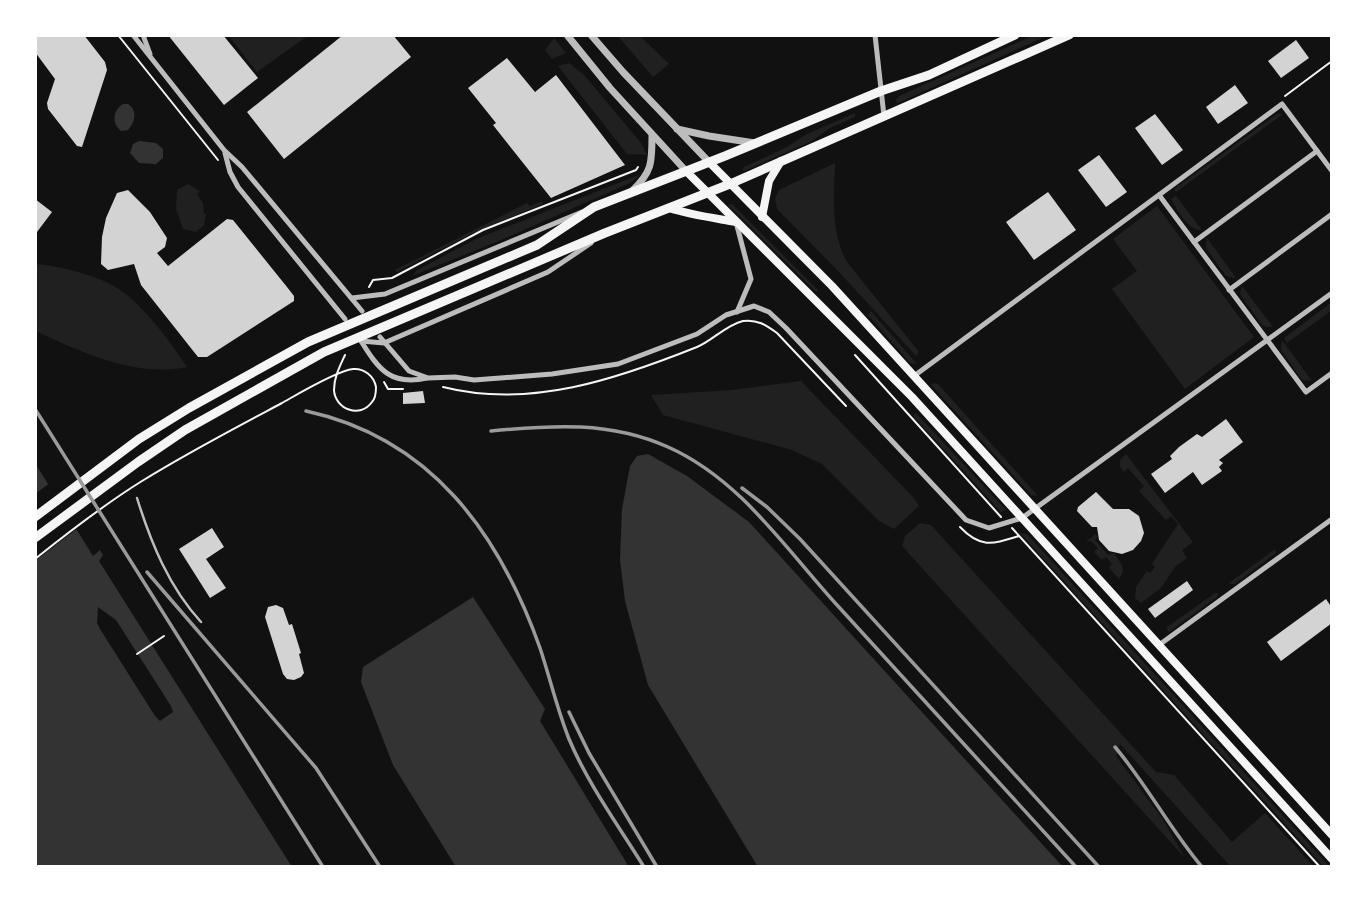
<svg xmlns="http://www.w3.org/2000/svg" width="1367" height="902" viewBox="0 0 1367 902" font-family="Manrope,sans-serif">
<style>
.green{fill:#202020}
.water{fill:#333}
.pier{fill:#111}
.building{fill:#d3d3d3}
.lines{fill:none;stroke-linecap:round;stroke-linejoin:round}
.path{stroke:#f5f5f5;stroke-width:2}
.service{stroke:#bcbcbc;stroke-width:2.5}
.minor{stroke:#bcbcbc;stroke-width:5}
.tertiary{stroke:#bcbcbc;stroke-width:7}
.secondary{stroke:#f5f5f5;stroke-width:8}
.primary{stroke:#f5f5f5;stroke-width:9}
.rail{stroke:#9a9a9a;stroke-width:3.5}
</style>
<rect width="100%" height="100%" fill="#111"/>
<g class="green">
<polygon points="228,35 309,35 257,72"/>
<polygon points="617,35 639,35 669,64 653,77"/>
<polygon points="1034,35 1049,35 898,103 895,102 899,96"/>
<polygon points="554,38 566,53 552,59 545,50"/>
<polygon points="569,63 584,75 641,143 647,155 627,154 558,66"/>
<polygon points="855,113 855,117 830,128 812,141 744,171 742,168 785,148 807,134"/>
<polygon points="1277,114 1283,114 1176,192 1174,189"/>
<path d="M835,163C834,198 830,231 847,262L919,352L916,356L840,273L777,209L775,199L779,190Z"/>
<polygon points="641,174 630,183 501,240 412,276 417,270 476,239"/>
<polygon points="188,184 200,191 197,194 203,203 204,214 206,214 204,225 196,232 183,229 176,209 177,190"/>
<path d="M1176,196L1202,230C1187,230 1178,211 1171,199Z"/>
<polygon points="542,201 543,204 473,233 397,272 395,270 527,203 530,206"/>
<polygon points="732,204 818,290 816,292 728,205"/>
<polygon points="1157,206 1254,337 1185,389 1112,289 1137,271 1113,239"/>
<polygon points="1207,238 1236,278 1226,276 1206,248"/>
<path d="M35,264C59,266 98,275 119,289C144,306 170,341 187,367C135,378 82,352 35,331Z"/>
<polygon points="1242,286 1273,327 1267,327 1262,325 1242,297 1240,293"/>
<polygon points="1332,302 1332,310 1287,343 1284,338"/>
<polygon points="871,311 917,364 910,363 868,315"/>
<polygon points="1282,340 1312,381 1302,380 1281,350"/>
<polygon points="801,381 914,498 919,506 894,529 879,521 822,464 792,450 663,415 651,395 732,390"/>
<polygon points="934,383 938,384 1038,496 1031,495 931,385"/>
<polygon points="916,413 1006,510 1001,512 913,416"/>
<polygon points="1126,454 1193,542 1182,550 1187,558 1175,567 1161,588 1141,603 1135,598 1136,587 1147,571 1150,573 1155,567 1152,564 1178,524 1171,516 1166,520 1139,491 1144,486 1128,468 1124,472 1120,467 1120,460"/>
<polygon points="920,523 931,525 1156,772 1174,775 1232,842 1265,813 1314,867 1231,867 1120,744 1116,756 1162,818 1185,858 902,546 905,536"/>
<polygon points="1019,532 1028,535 1330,867 1324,867"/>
<polygon points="1095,534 1098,536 1095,540 1108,555 1114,553 1122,565 1123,572 1119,579 1109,568 1112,564 1106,557 1102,560 1094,552 1098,548 1091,541 1086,542"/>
<polygon points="1275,549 1276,553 1235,584 1230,584 1229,583"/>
<polygon points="1215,593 1218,593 1217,597 1169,632 1166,628"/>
</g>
<g class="water">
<path d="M123,104H128C138,111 135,122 128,130L121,131C111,123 113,110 123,104Z"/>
<polygon points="139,141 156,143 163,149 163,158 156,164 139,163 130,153 133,144"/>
<polygon points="648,454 687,476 749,522 1063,867 758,867 648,685 625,601 620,560 622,509 630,466 637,456"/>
<polygon points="35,463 93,556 100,550 103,555 99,561 292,867 35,867"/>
<polygon points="473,597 545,709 540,721 629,867 456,867 393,765 361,682 363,667"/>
</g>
<g class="pier">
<polygon points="51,482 79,527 35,561 35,494"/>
<polygon points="98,607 116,620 171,706 173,712 160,721 155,716 100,629 97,623"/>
</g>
<g class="building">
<polygon points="35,35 84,35 105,62 107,70 82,147 77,146 48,109 47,103 55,79 35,52"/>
<polygon points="168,35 223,35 258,78 224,105"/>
<polygon points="343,35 393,35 411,57 284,159 247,112"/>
<polygon points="1296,40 1309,58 1281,78 1268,61"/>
<polygon points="507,58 535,92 556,75 625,165 551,198 493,125 496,123 468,88"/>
<polygon points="1235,85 1248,103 1218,124 1206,107"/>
<polygon points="1155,114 1183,150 1162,165 1135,128"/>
<polygon points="1099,155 1127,192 1106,207 1078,170"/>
<polygon points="128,190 150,212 167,238 165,247 157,253 168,266 227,219 233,220 287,287 294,296 294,301 207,357 198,357 141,285 134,264 108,270 101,264 102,237 106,218 117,193"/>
<polygon points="1048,192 1076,230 1034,260 1006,222"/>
<polygon points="35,199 52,212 37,232 35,231"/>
<polygon points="423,391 425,403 403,404 403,393"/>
<polygon points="1226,419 1243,442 1219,460 1223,463 1219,467 1222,471 1202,485 1193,472 1165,493 1151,474 1172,459 1170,456 1179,447 1197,434 1202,437"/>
<polygon points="1096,492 1113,509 1129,509 1139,516 1144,533 1141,541 1133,550 1122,554 1109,551 1099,540 1097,527 1092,527 1077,511 1078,507"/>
<polygon points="212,528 224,547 206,559 226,588 210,598 179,549"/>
<polygon points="1187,581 1193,590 1155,618 1148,609"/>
<polygon points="1326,599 1332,608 1332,623 1281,661 1267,642"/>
<polygon points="276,605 283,608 289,625 292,624 301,653 299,654 304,673 301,677 294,680 287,679 283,674 265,617 268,607"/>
</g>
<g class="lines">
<g class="path">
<polyline points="118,35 218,160"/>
<polyline points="1285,96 1332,61"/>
<polyline points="369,287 373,280 392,278 483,230 636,170 638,167"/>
<polyline points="855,355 1001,517"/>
<polyline points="384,382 388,389 403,389"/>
<path d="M443,387C530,409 617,379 697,347C712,341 726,325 743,321C757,319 766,325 777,333L846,406"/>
<path d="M960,527C981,549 993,544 1019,536"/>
<polyline points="1012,528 1320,867"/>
<path d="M35,559C70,531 105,504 142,481C187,453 235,428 282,403C298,394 336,371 353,369C364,368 374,376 376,387C376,392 376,398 372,402C360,419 335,409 334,390C334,377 340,366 345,355"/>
<polyline points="137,654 164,636"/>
</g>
<path class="service" d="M137,498C151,543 169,587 201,622"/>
<g class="minor">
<polyline points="133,35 224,150 242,167 362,311"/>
<polyline points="143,35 150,54"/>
<polyline points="875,35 884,116"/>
<polyline points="225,153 230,172 238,187 345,319"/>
<polyline points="1159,195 1306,392 1332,373"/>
<polyline points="736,222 751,279 737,312"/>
<polyline points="1194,242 1317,151"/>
<polyline points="1229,290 1332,214"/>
<polyline points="352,298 385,294 582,212"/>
<polyline points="380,337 409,371 428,378 455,377 474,380 552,374 618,364 697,334 726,315 754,306 769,312 786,328 966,520 989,528 1022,518 1332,293"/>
<polyline points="361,341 384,343 548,272 591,243"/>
<path d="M361,341C379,370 391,386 427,378"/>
<polyline points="914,376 1282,104 1332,171"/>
<polyline points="1159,645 1332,519"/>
</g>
<g class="tertiary">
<polyline points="567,35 610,88 686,171"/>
<polyline points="591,35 623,72 709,162"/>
<polyline points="677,129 709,136 755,143"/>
<path d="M632,191C652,172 652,163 652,136"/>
</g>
<g class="secondary">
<polyline points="709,162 832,286 1332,835"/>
<polyline points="686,171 912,397 1332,859"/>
<path d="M669,208C691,215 714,218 736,222"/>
<polyline points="762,217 769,181 781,161"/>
</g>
<g class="primary">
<polyline points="35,517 139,439 189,408 308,342 537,245 594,207 725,156 881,91 929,75 1015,35"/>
<polyline points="35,538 138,462 185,430 324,352 605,233 730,184 1069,35"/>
</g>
<g class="rail">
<polyline points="35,409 323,867"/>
<path d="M306,411C431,438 499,533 540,648C550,678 557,709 569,739C588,784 618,825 644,867"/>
<path d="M491,431C552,425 610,421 668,447C740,479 785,548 837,605C917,692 996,780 1076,867"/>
<polyline points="742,488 767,507 800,539 1099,867"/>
<polyline points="147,572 316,768 380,867"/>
<polyline points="569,712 589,753 657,867"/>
<path d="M1115,747C1147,785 1170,829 1202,867"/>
</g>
</g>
<rect width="1367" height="902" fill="none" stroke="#ffffff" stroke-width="74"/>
</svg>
